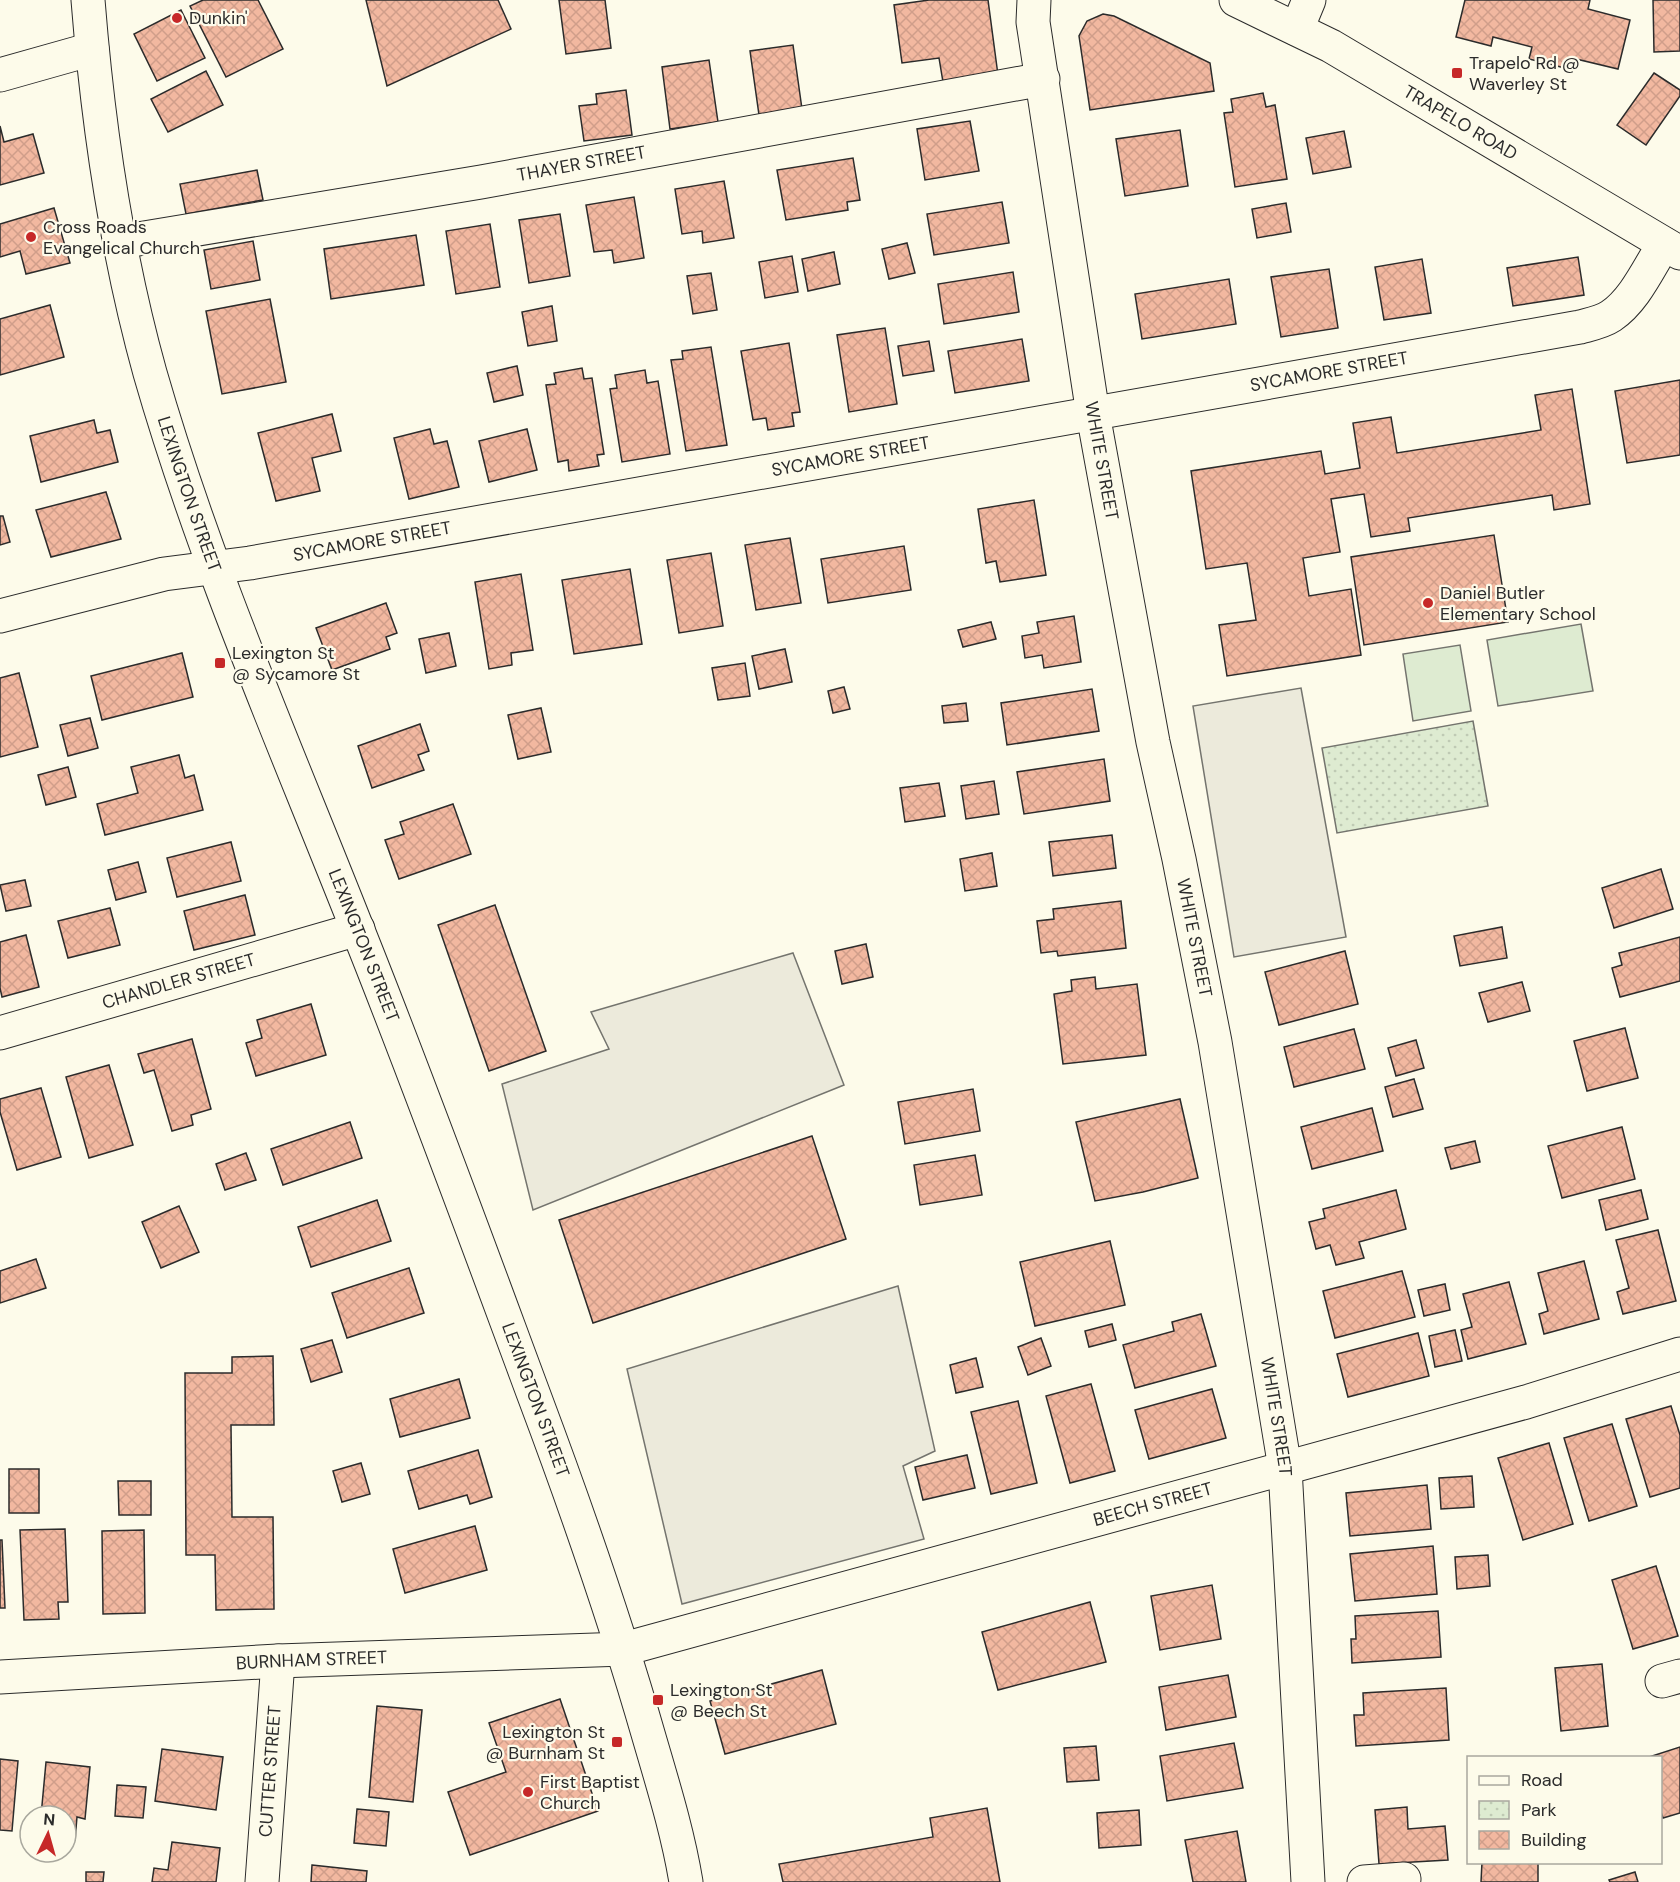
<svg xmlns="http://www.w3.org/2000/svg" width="1680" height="1882" viewBox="0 0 1680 1882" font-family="'DM Sans',sans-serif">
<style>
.green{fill:#deebd1;stroke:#74746e;stroke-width:1.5}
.park{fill:url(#park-dots);stroke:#74746e;stroke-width:1.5}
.parking{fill:#eceadb;stroke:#74746e;stroke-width:1.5}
.building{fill:url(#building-cross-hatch);stroke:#2b2b2b;stroke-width:1.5}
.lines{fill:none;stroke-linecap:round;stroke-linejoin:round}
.minor-casing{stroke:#2b2b2b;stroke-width:35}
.major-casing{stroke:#2b2b2b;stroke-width:35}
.minor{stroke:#fdfbea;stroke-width:33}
.major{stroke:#fdfbea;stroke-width:33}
.poi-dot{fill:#c62828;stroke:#fdfbea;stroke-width:2}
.labels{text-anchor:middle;stroke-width:4.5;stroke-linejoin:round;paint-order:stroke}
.poi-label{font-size:18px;fill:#2b2b2b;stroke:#fdfbea;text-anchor:start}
.street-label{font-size:18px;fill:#2b2b2b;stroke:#fdfbea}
</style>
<defs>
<pattern id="park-dots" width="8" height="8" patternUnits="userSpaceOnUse" patternTransform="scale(1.5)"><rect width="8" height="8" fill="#deebd1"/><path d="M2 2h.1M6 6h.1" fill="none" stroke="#bfcab4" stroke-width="1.8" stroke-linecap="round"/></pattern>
<pattern id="building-cross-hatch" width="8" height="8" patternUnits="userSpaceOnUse" patternTransform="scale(1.5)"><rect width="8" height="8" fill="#f2b8a0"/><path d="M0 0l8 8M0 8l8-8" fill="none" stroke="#d09e8a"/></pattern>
</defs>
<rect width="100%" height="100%" fill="#fdfbea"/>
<g class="green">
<polygon points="1581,624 1593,691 1498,706 1487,640"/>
<polygon points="1460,645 1471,711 1413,721 1403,654"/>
</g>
<polygon class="park" points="1473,721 1488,806 1337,833 1322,748"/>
<g class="parking">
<polygon points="1301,688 1346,937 1234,957 1193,706"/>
<polygon points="793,953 844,1085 533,1210 502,1084 609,1049 591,1012"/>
<polygon points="898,1286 935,1451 903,1466 924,1539 682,1604 627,1369"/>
</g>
<g class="building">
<polygon points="203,0 258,0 283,49 226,77 190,6"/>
<polygon points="366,0 498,0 511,29 387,86"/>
<polygon points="559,0 605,0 611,48 566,54"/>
<polygon points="929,0 988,0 998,75 943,82 939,58 902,63 894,5"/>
<polygon points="1465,0 1590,0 1588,9 1630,20 1618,69 1576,59 1573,70 1529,59 1532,47 1493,37 1491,46 1456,37"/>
<polygon points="1653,0 1680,0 1680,51 1654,52"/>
<polygon points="181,10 205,58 157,81 134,34"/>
<polygon points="1103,14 1114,16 1210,63 1214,91 1090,110 1079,36 1087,21"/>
<polygon points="793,45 802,109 759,115 750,51"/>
<polygon points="709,60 718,122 670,129 662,67"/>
<polygon points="206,71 223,105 168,132 151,99"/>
<polygon points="1654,73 1680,90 1680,96 1646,145 1617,125"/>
<polygon points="626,90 632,135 584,141 579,106 597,104 596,94"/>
<polygon points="1263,93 1266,107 1275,105 1287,179 1235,187 1224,113 1233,112 1231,99"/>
<polygon points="970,121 979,171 925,180 917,129"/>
<polygon points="0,126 4,142 33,134 44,173 0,185"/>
<polygon points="1180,130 1188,186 1125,196 1116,139"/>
<polygon points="1344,131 1351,167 1313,174 1306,138"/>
<polygon points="853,158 860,200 847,202 848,210 786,220 777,170"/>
<polygon points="257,170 263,200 186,214 180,184"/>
<polygon points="724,181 734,238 703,243 702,231 682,234 675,189"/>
<polygon points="634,197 644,258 614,263 612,250 594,252 586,205"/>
<polygon points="1002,202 1009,243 934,255 927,214"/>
<polygon points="1286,203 1291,232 1257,238 1252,209"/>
<polygon points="54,208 70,263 26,274 20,251 0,257 0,224"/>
<polygon points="560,214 570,276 529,283 519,220"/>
<polygon points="490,224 500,287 456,294 446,231"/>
<polygon points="416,235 424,285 331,299 324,249"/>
<polygon points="253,241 260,280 211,289 204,250"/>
<polygon points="907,243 915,273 889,279 882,249"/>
<polygon points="834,252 840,284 808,291 802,259"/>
<polygon points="792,256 798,292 765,298 759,262"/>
<polygon points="1578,257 1584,295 1513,306 1507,268"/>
<polygon points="1422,259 1431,313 1384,320 1375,267"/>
<polygon points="1329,269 1338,328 1281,337 1271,277"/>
<polygon points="1013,272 1019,312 944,324 938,284"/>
<polygon points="711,273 717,310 693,314 687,276"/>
<polygon points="1229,279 1236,324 1142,339 1135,294"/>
<polygon points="270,299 286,382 222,394 206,311"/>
<polygon points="50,305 64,357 0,375 0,319"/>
<polygon points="552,306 557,341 528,346 522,312"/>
<polygon points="885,328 897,404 849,412 837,335"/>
<polygon points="1022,339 1029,381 955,393 948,351"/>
<polygon points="929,341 934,371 903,376 898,346"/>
<polygon points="789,343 800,412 792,413 794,426 768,430 766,418 753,420 741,351"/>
<polygon points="711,347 727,445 686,451 671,360 683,359 682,351"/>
<polygon points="517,366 523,395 494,402 487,373"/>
<polygon points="582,368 584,379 592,378 604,454 597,455 599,466 569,471 568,460 558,462 546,385 556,384 554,373"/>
<polygon points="645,370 647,383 658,381 670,454 622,462 610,389 617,388 615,375"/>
<polygon points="1680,380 1680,455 1627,463 1615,391"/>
<polygon points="1572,389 1590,504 1554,510 1552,495 1408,518 1410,531 1371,537 1364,494 1331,499 1340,552 1303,558 1309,596 1351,589 1361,655 1227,676 1219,625 1256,620 1247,563 1206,569 1191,471 1321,451 1325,474 1360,468 1353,423 1391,417 1397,453 1541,430 1535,395"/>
<polygon points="332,414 341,451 312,458 320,491 276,501 258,433"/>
<polygon points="94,420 97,433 110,430 118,462 41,482 30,436"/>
<polygon points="430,429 434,444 447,441 459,487 409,499 394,438"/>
<polygon points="527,429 537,470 489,482 479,441"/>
<polygon points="106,492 121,539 51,557 36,510"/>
<polygon points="1034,500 1046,575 1000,582 996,561 986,563 978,509"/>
<polygon points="0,516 3,516 10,542 0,545"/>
<polygon points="1494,535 1508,622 1364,645 1351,557"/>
<polygon points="790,538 801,603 756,610 745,545"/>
<polygon points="904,546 911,590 828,603 821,559"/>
<polygon points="711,553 723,626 679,633 667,560"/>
<polygon points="630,569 642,644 574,654 562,580"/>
<polygon points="521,574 533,650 511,653 512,665 489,669 475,582"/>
<polygon points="386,603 397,633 386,637 390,649 332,670 316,628"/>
<polygon points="1074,616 1081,662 1044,668 1042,655 1025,658 1022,636 1039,633 1037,622"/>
<polygon points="991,622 996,639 963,647 958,630"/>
<polygon points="449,633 456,666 426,673 419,639"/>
<polygon points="785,649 792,682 759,689 752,656"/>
<polygon points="182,653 193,697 102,720 91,676"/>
<polygon points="745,663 750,696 718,700 712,668"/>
<polygon points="19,673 38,747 0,757 0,678"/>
<polygon points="844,687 850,709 833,713 828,691"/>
<polygon points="1092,689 1099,731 1007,745 1001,703"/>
<polygon points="966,703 968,721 944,723 942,706"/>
<polygon points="541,708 551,752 518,759 508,715"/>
<polygon points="90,718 98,748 68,756 60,725"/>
<polygon points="420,724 429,751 418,755 424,770 372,788 358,746"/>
<polygon points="179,755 185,778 194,775 203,810 105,835 97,804 138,793 131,767"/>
<polygon points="1104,759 1110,801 1024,814 1017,772"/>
<polygon points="68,767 76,797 46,805 38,775"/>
<polygon points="994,781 999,814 966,819 961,786"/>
<polygon points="939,783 945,816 905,822 900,788"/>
<polygon points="453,804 471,854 399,879 385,840 404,834 400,822"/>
<polygon points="1112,835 1116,868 1053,876 1049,842"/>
<polygon points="231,842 241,881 177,897 167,858"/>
<polygon points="992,853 997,886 965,891 960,859"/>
<polygon points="138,862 146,892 116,900 108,870"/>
<polygon points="1661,869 1673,909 1614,928 1602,888"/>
<polygon points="25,880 31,906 6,911 0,885"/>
<polygon points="245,895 255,935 194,950 184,911"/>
<polygon points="1121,901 1126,948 1058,956 1057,951 1041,953 1037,921 1054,919 1053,909"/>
<polygon points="495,905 546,1051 489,1071 438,925"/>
<polygon points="110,908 120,945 68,958 58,921"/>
<polygon points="1502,927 1507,958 1460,966 1454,936"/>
<polygon points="26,935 39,987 2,997 0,988 0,942"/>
<polygon points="1680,937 1680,981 1620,997 1612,968 1622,965 1619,953"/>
<polygon points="866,944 873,977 842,984 835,951"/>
<polygon points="1345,951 1358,1004 1279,1025 1265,972"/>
<polygon points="1095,977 1096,989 1137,984 1146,1055 1063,1064 1054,994 1072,991 1071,980"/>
<polygon points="1522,982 1530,1011 1488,1022 1479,993"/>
<polygon points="311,1004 326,1055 256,1076 246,1043 262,1038 257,1020"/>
<polygon points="1625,1028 1638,1078 1587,1091 1574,1041"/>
<polygon points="1354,1029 1365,1069 1294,1087 1284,1047"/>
<polygon points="192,1039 211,1109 191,1115 193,1125 172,1131 154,1070 144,1073 138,1054"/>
<polygon points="1416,1040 1424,1068 1396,1076 1388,1048"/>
<polygon points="109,1065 133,1145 89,1158 66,1077"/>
<polygon points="1414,1079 1423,1109 1393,1117 1385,1087"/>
<polygon points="41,1088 61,1157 17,1170 0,1112 0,1099"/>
<polygon points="973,1089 980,1131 905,1144 898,1102"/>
<polygon points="1180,1099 1198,1178 1143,1192 1095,1201 1076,1122"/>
<polygon points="1372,1108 1383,1151 1312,1169 1301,1127"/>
<polygon points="350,1122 362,1158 283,1185 271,1149"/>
<polygon points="1622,1127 1635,1179 1562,1198 1548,1146"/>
<polygon points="812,1136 846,1239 593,1323 559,1220"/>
<polygon points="1475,1141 1480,1162 1451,1169 1445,1148"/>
<polygon points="246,1153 256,1180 225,1190 216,1164"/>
<polygon points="975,1155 982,1195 920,1205 914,1165"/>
<polygon points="1396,1190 1406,1229 1359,1242 1364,1258 1336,1265 1330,1245 1316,1249 1309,1222 1325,1218 1323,1209"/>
<polygon points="1641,1190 1648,1219 1606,1230 1599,1200"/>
<polygon points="377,1200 391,1241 311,1267 298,1227"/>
<polygon points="179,1206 199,1252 161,1268 142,1222"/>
<polygon points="1658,1230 1676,1301 1623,1314 1617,1292 1629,1288 1616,1240"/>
<polygon points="1110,1241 1125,1305 1035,1326 1020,1262"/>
<polygon points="36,1259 46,1288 0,1303 0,1271"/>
<polygon points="1584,1261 1599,1319 1544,1334 1539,1314 1548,1311 1538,1273"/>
<polygon points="409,1268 424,1313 347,1338 332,1293"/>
<polygon points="1402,1271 1415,1317 1335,1338 1323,1291"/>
<polygon points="1509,1282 1526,1344 1468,1359 1461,1330 1472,1327 1463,1294"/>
<polygon points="1445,1284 1450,1310 1424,1316 1418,1290"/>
<polygon points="1201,1314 1216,1366 1135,1388 1123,1345 1174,1331 1172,1322"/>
<polygon points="1112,1324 1116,1340 1089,1347 1085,1331"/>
<polygon points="1455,1330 1462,1361 1435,1367 1429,1336"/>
<polygon points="1418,1333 1429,1376 1348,1397 1337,1354"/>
<polygon points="1041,1338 1051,1366 1028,1375 1018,1347"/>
<polygon points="332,1340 342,1372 311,1382 301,1349"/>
<polygon points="273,1356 274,1425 231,1425 232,1517 273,1517 274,1609 216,1610 215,1555 186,1555 185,1373 232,1373 232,1357"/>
<polygon points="976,1358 983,1387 956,1393 950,1365"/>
<polygon points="459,1379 470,1418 400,1437 390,1399"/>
<polygon points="1091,1384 1115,1471 1070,1483 1046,1396"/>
<polygon points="1212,1389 1226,1438 1149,1459 1135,1410"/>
<polygon points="1018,1401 1037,1483 991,1494 971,1412"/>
<polygon points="1671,1406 1680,1435 1680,1488 1650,1497 1626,1419"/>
<polygon points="1612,1424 1637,1506 1589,1521 1564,1438"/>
<polygon points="1549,1443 1573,1524 1523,1540 1498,1458"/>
<polygon points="478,1450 492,1497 470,1504 467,1495 419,1509 408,1471"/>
<polygon points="967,1455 975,1488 923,1500 915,1467"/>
<polygon points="361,1463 370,1494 342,1502 333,1471"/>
<rect x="9" y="1469" width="30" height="44"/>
<polygon points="1472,1476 1474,1507 1441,1509 1439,1478"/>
<polygon points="118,1481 151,1481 151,1515 119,1515"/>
<polygon points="1427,1485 1431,1529 1350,1536 1346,1493"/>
<polygon points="475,1526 487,1570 405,1593 393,1549"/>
<polygon points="65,1529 68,1602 58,1602 59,1619 24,1620 20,1530"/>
<polygon points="144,1530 145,1613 103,1614 102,1531"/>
<polygon points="0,1540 2,1540 5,1608 0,1608"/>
<polygon points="1433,1546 1437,1594 1355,1601 1350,1554"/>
<polygon points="1488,1555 1490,1586 1457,1589 1455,1557"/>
<polygon points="1656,1566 1678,1636 1633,1649 1612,1580"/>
<polygon points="1212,1585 1221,1639 1160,1650 1151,1596"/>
<polygon points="1090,1602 1106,1662 998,1690 982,1632"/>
<polygon points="1438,1611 1441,1657 1352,1663 1351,1639 1356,1639 1355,1616"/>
<polygon points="1602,1664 1608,1726 1561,1731 1555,1668"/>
<polygon points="822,1670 836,1724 725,1754 710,1701"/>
<polygon points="1228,1675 1236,1717 1166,1730 1159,1687"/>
<polygon points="1446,1688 1449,1740 1356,1746 1354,1715 1364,1715 1363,1693"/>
<polygon points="560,1699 598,1811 470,1855 448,1792 506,1772 489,1723"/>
<polygon points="377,1706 422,1710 413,1802 369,1797"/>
<polygon points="1234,1743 1243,1788 1167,1801 1160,1756"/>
<polygon points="1096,1746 1099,1780 1067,1782 1064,1748"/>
<polygon points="1680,1747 1680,1813 1663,1818 1660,1809 1660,1758 1646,1758"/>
<polygon points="162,1749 223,1757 216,1810 155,1801"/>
<polygon points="0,1759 18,1761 12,1831 0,1830"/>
<polygon points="46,1762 90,1767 85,1819 77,1817 75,1840 66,1839 66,1816 41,1816"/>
<polygon points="117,1785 146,1787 143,1818 115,1816"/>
<polygon points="1407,1807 1408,1829 1445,1826 1448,1860 1379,1864 1375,1810"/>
<polygon points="987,1808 1000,1882 783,1882 779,1864 933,1837 930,1818"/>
<polygon points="357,1809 389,1812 386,1846 354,1843"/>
<polygon points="1139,1810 1141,1845 1099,1848 1097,1813"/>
<polygon points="1237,1831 1246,1882 1193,1882 1185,1840"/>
<polygon points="172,1842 220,1848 216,1882 152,1882 154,1868 168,1870"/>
<polygon points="1482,1862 1538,1862 1538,1882 1481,1882"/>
<polygon points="312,1865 367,1871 366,1882 311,1882"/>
<polygon points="86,1872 104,1872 103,1882 86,1882"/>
<polygon points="1635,1872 1638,1882 1610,1882 1609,1880"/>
</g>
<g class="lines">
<defs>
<g id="minor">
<path id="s1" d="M88,0C98,126 116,251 150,373C204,561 283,741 355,923C418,1080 476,1239 535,1398C577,1510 616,1622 649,1737C663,1785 678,1833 686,1882"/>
<path id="s2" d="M1034,0L1033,22L1093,414L1153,742L1179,859L1215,1042L1285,1468L1308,1882"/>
<polyline points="1297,29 1309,0"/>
<polyline points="0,75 92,49"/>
<path id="s3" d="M120,242L481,182L1043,79"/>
<path id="s4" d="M0,616L164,574L250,563L1580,327C1591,324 1602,322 1611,316C1635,300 1649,267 1664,244"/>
<path id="s5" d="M0,1033L358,929"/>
<path id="s6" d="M0,1677L278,1661L624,1649L1526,1402L1680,1354"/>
<polyline points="1662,1681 1680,1676"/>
<path id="s7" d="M262,1882L278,1661"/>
<polyline points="1364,1882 1404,1879"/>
</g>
<g id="major">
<path id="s8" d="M1236,0L1331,46L1680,253"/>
</g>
</defs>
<use href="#minor" class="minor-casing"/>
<use href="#major" class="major-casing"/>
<use href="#minor" class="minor"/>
<use href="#major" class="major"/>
</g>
<g class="poi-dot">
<circle cx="177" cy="18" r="6"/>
<rect x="1451" y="67" width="12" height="12" rx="3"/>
<circle cx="31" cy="237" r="6"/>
<circle cx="1428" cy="603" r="6"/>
<rect x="214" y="657" width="12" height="12" rx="3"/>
<rect x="652" y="1694" width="12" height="12" rx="3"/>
<rect x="611" y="1736" width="12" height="12" rx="3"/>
<circle cx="528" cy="1792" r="6"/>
</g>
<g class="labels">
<g class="poi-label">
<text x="189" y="24">Dunkin'</text>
<text x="1469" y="69">Trapelo Rd @<tspan x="1469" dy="21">Waverley St</tspan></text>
<text x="43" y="233">Cross Roads<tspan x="43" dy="21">Evangelical Church</tspan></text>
<text x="1440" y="599">Daniel Butler<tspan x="1440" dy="21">Elementary School</tspan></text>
<text x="232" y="659">Lexington St<tspan x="232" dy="21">@ Sycamore St</tspan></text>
<text x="670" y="1696">Lexington St<tspan x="670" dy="21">@ Beech St</tspan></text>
<text x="605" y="1738" text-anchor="end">Lexington St<tspan x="605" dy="21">@ Burnham St</tspan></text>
<text x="540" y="1788">First Baptist<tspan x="540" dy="21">Church</tspan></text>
</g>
<g class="street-label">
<text dy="6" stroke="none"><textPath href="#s8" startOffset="256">TRAPELO ROAD</textPath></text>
<text dy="6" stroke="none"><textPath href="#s3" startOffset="468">THAYER STREET</textPath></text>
<text dy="6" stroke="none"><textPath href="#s4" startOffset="1352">SYCAMORE STREET</textPath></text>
<text dy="6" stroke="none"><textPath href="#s4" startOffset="866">SYCAMORE STREET</textPath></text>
<text dy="6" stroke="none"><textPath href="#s2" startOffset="466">WHITE STREET</textPath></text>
<text dy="6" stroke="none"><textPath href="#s1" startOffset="506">LEXINGTON STREET</textPath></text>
<text dy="6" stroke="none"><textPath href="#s4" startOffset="380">SYCAMORE STREET</textPath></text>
<text dy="6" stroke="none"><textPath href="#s2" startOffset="952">WHITE STREET</textPath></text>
<text dy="6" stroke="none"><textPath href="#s1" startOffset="990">LEXINGTON STREET</textPath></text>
<text dy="6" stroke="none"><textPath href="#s5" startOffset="186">CHANDLER STREET</textPath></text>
<text dy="6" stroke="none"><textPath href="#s1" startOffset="1476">LEXINGTON STREET</textPath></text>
<text dy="6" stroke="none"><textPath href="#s2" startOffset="1438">WHITE STREET</textPath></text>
<text dy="6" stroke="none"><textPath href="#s6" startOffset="1173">BEECH STREET</textPath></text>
<text dy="6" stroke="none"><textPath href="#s6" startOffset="312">BURNHAM STREET</textPath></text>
<text dy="6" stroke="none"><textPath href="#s7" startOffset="111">CUTTER STREET</textPath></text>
</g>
</g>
<rect x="1467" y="1756" width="195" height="108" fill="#fdfbea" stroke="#a9a89e" stroke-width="1.5"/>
<rect x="1479" y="1776" width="30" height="9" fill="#fdfbea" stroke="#a9a89e" stroke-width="1.5"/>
<text x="1521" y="1786" font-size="18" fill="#2b2b2b">Road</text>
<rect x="1479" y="1801" width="30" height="18" fill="url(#park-dots)" stroke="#a9a89e" stroke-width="1.5"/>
<text x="1521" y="1816" font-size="18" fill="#2b2b2b">Park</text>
<rect x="1479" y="1831" width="30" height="18" fill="url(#building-cross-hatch)" stroke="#a9a89e" stroke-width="1.5"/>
<text x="1521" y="1846" font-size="18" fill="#2b2b2b">Building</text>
<g transform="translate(48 1834) rotate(5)"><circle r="28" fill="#fdfbea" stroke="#a9a89e" stroke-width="1.5"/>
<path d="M0-4.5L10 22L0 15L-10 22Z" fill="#c62828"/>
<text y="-9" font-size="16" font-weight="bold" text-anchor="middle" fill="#2b2b2b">N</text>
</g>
</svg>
